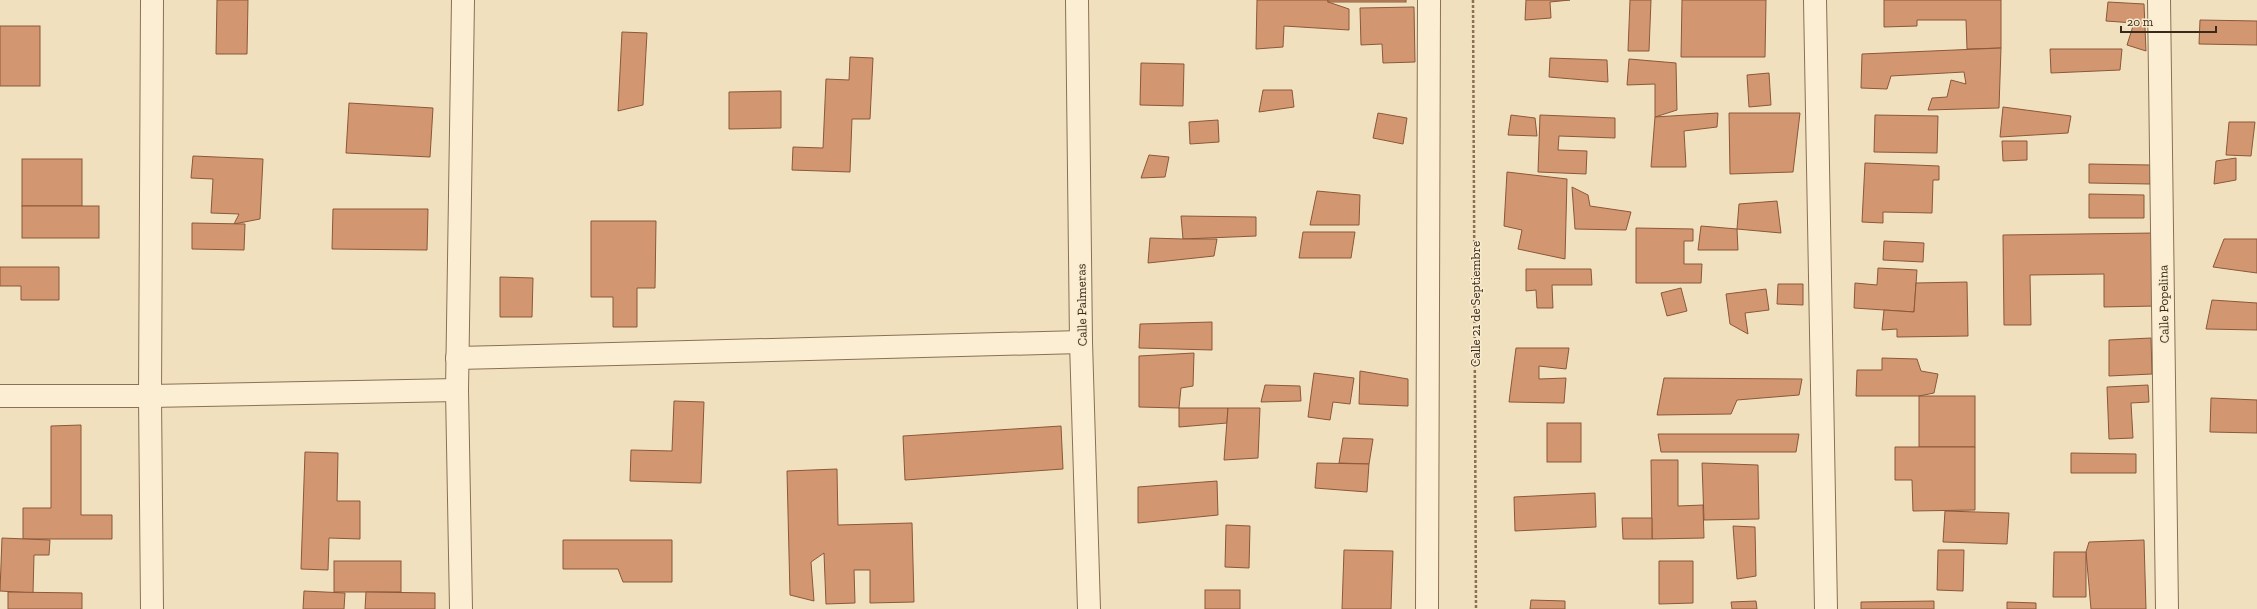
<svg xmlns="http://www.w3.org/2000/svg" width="2257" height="609" viewBox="0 0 2257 609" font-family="'Zilla Slab',serif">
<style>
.building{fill:#d29671;stroke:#8b5839}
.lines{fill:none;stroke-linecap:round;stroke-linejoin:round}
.minor-casing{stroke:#8a7055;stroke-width:24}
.path{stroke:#8a7055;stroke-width:2.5;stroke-dasharray:3 2;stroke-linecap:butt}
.minor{stroke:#fbeed2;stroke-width:22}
.labels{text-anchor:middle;stroke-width:3;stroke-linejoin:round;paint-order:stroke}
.street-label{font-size:13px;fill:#39291b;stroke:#f8ebce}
</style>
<rect width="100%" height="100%" fill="#f1e0be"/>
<g class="building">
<polygon points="217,0 248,0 247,54 216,54"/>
<polygon points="1257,0 1328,0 1328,2 1349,9 1349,30 1284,26 1283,47 1256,49"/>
<rect x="1328" y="0" width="78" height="2"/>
<polygon points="1526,0 1570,0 1550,2 1551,18 1525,20"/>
<polygon points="1630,0 1651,0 1649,51 1628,51"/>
<polygon points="1682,0 1766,0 1765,57 1681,57"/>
<polygon points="1884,0 2001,0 2001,48 1967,49 1966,20 1917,20 1917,26 1884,27"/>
<polygon points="2108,2 2144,4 2146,51 2127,45 2134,23 2106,21"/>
<polygon points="1414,7 1415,62 1383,63 1382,44 1361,45 1360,8"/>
<polygon points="2200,20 2257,21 2257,45 2199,44"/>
<rect x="0" y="26" width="40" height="60"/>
<polygon points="622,32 647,33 643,105 618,111"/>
<polygon points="2001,48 1999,108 1928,110 1932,98 1947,97 1951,80 1966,84 1964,72 1891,76 1887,89 1861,88 1862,54"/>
<polygon points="2050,49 2122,49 2120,70 2051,73"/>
<polygon points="850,57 873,58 870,119 852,119 850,172 792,170 793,147 823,148 826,79 849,80"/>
<polygon points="1550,58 1607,60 1608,82 1549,77"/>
<polygon points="1629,59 1676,63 1677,110 1655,117 1655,84 1627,85"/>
<polygon points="1141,63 1184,64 1183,106 1140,105"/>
<polygon points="1769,73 1771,105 1749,107 1747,75"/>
<polygon points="1263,90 1292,90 1294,107 1259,112"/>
<polygon points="781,91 781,128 729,129 729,92"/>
<polygon points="349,103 433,108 430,157 346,153"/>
<polygon points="2003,107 2071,116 2068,133 2000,137"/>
<polygon points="1378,113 1407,118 1403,144 1373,138"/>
<polygon points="1718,113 1717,127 1684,131 1686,167 1651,167 1655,117"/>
<polygon points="1729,113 1800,113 1793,172 1730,174"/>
<polygon points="1511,115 1535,118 1537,136 1508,135"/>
<polygon points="1540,115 1615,118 1615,138 1559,136 1558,150 1587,151 1586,174 1538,172"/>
<polygon points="1875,115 1938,116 1937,153 1874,152"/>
<polygon points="1218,120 1219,142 1190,144 1189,122"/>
<polygon points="2229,122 2255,122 2251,156 2226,155"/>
<polygon points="2002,141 2027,141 2027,160 2003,161"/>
<polygon points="1149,155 1169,157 1165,177 1141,178"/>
<polygon points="193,156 263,159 260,219 234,224 239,214 211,213 213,179 191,178"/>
<polygon points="2236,158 2236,180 2214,184 2216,161"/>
<rect x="22" y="159" width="60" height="47"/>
<polygon points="1865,163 1939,166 1939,180 1933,180 1932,213 1883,212 1883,223 1862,222"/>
<polygon points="2089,164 2150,165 2150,184 2089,183"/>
<polygon points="1507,172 1567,179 1565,259 1518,249 1522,230 1504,226"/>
<polygon points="1572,187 1588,195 1590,206 1631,212 1626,230 1575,229"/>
<polygon points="1317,191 1360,195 1359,225 1310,225"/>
<polygon points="2089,194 2144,195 2144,218 2089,218"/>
<polygon points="1777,201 1781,233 1737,229 1739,204"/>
<rect x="22" y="206" width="77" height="32"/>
<polygon points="333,209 428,209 427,250 332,249"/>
<polygon points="1181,216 1256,217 1256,236 1183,239"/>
<polygon points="591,221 656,221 655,288 637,288 637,327 613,327 613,297 591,297"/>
<polygon points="192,223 245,224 244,250 192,249"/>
<polygon points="1701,226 1737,229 1738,250 1698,250"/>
<polygon points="1636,228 1693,229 1693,241 1684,241 1684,264 1702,264 1701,283 1636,283"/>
<polygon points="1303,232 1355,232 1351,258 1299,258"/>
<polygon points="2155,233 2156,306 2104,307 2104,274 2030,275 2031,325 2004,325 2003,235"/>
<polygon points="1150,238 1183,239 1217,239 1214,256 1148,263"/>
<polygon points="2224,239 2257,239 2257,273 2213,267"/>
<polygon points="1884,241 1924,243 1923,262 1883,260"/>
<polygon points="0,267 59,267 59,300 21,300 21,286 0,286"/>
<polygon points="1878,268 1917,270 1914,312 1854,308 1855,283 1877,285"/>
<polygon points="1526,269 1591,269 1592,285 1552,285 1553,308 1537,308 1536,290 1526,291"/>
<polygon points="500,277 533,278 532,317 500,317"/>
<polygon points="1967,282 1968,336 1897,337 1897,329 1882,330 1884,310 1914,312 1916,283"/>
<polygon points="1778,284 1803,284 1803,305 1777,304"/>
<polygon points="1681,288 1687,311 1667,316 1661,293"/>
<polygon points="1766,289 1769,310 1745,313 1748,334 1730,324 1726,294"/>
<polygon points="2212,300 2257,303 2257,330 2206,329"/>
<polygon points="1212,322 1212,350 1139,348 1140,324"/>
<polygon points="2151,338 2152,374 2109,376 2109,340"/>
<polygon points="1516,348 1569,348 1566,369 1539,366 1539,379 1566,378 1564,403 1509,402"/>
<polygon points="1194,353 1193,386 1181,388 1179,408 1139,407 1139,356"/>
<polygon points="1882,358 1917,359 1921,371 1938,374 1934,393 1919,396 1856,396 1857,370 1882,370"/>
<polygon points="1360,371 1408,379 1408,406 1359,404"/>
<polygon points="1314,373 1354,378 1350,404 1333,402 1330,420 1308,417"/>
<polygon points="1664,378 1802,379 1799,395 1737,400 1731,414 1657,415"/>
<polygon points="1265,385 1300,386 1301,401 1261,402"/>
<polygon points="2148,385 2149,402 2131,403 2133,438 2109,439 2107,387"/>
<rect x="1919" y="396" width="56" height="51"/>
<polygon points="2211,398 2257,400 2257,433 2210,432"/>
<polygon points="674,401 704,402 701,483 630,481 631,450 672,451"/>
<polygon points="1179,408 1228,408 1227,423 1179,427"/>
<polygon points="1228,408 1260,408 1258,458 1224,460"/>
<rect x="1547" y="423" width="34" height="39"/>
<polygon points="81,425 81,515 112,515 112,539 23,539 23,508 51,508 51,426"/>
<polygon points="1061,426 1063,469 905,480 903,436"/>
<polygon points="1658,434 1799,434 1796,452 1661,452"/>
<polygon points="1343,438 1373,439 1369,464 1339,463"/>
<polygon points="1895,447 1975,447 1975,510 1913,511 1912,480 1895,480"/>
<polygon points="305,452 338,453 337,501 360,501 360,539 329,538 328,570 301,569"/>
<polygon points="2071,453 2136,454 2136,473 2071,473"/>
<polygon points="1651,460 1678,460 1678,506 1703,505 1704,538 1652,539"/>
<polygon points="1317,463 1369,464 1367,492 1315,488"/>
<polygon points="1702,463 1758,465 1759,519 1704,520"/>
<polygon points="837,469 838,525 912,523 914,602 870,603 870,570 854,570 855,603 826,604 824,553 811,562 814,601 790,595 787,471"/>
<polygon points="1217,481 1218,515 1138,523 1138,487"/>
<polygon points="1595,493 1596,527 1515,531 1514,497"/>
<polygon points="1945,511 2009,513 2007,544 1943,542"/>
<polygon points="1622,518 1652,518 1652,539 1623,539"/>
<polygon points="1226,525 1250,526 1249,568 1225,567"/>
<polygon points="1733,526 1755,527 1756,576 1737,579"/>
<polygon points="2,538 50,540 49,555 34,555 33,593 0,591"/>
<polygon points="563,540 672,540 672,582 623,582 618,569 563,569"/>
<polygon points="2144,540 2146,609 2091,609 2086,552 2089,542"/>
<polygon points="1344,550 1393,551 1391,609 1342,609"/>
<polygon points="1938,550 1964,550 1963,591 1937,590"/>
<polygon points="2054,552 2086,552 2086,597 2053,597"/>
<rect x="334" y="561" width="67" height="31"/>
<polygon points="1659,561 1693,561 1693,603 1659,604"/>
<rect x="1205" y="590" width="35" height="19"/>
<polygon points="304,591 345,593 344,609 303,609"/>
<polygon points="8,592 82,593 82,609 8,609"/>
<polygon points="366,592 435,593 435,609 365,609"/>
<polygon points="1531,600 1565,601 1565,609 1530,609"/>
<polygon points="1756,601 1757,609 1732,609 1731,602"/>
<polygon points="1934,601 1934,609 1861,609 1861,602"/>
<polygon points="2007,602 2036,603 2036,609 2007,609"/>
</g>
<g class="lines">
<defs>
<g id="minor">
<polyline points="1077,0 1081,342 1089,609"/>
<polyline points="1815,0 1826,609"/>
<polyline points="2159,0 2167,609"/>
<polyline points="457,358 1081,342"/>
<polyline points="0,396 150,396 457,390"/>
<polyline points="152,609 150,396 152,0"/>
<polyline points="461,609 457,390 463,0"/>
<polyline points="1427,609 1429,0"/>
</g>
</defs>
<use href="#minor" class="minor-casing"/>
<polyline class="path" points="1473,0 1476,609"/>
<use href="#minor" class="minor"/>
</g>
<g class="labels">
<g class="street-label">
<text transform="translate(1475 304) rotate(-90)" y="5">Calle 21 de Septiembre</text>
<text transform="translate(2163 304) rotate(-91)" y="5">Calle Popelina</text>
<text transform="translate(1081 305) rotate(-91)" y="5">Calle Palmeras</text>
</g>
</g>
<path d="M2121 26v6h95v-6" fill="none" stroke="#39291b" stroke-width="2"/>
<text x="2127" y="26" font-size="12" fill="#39291b" stroke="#f8ebce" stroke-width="3" paint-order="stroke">20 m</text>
</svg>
